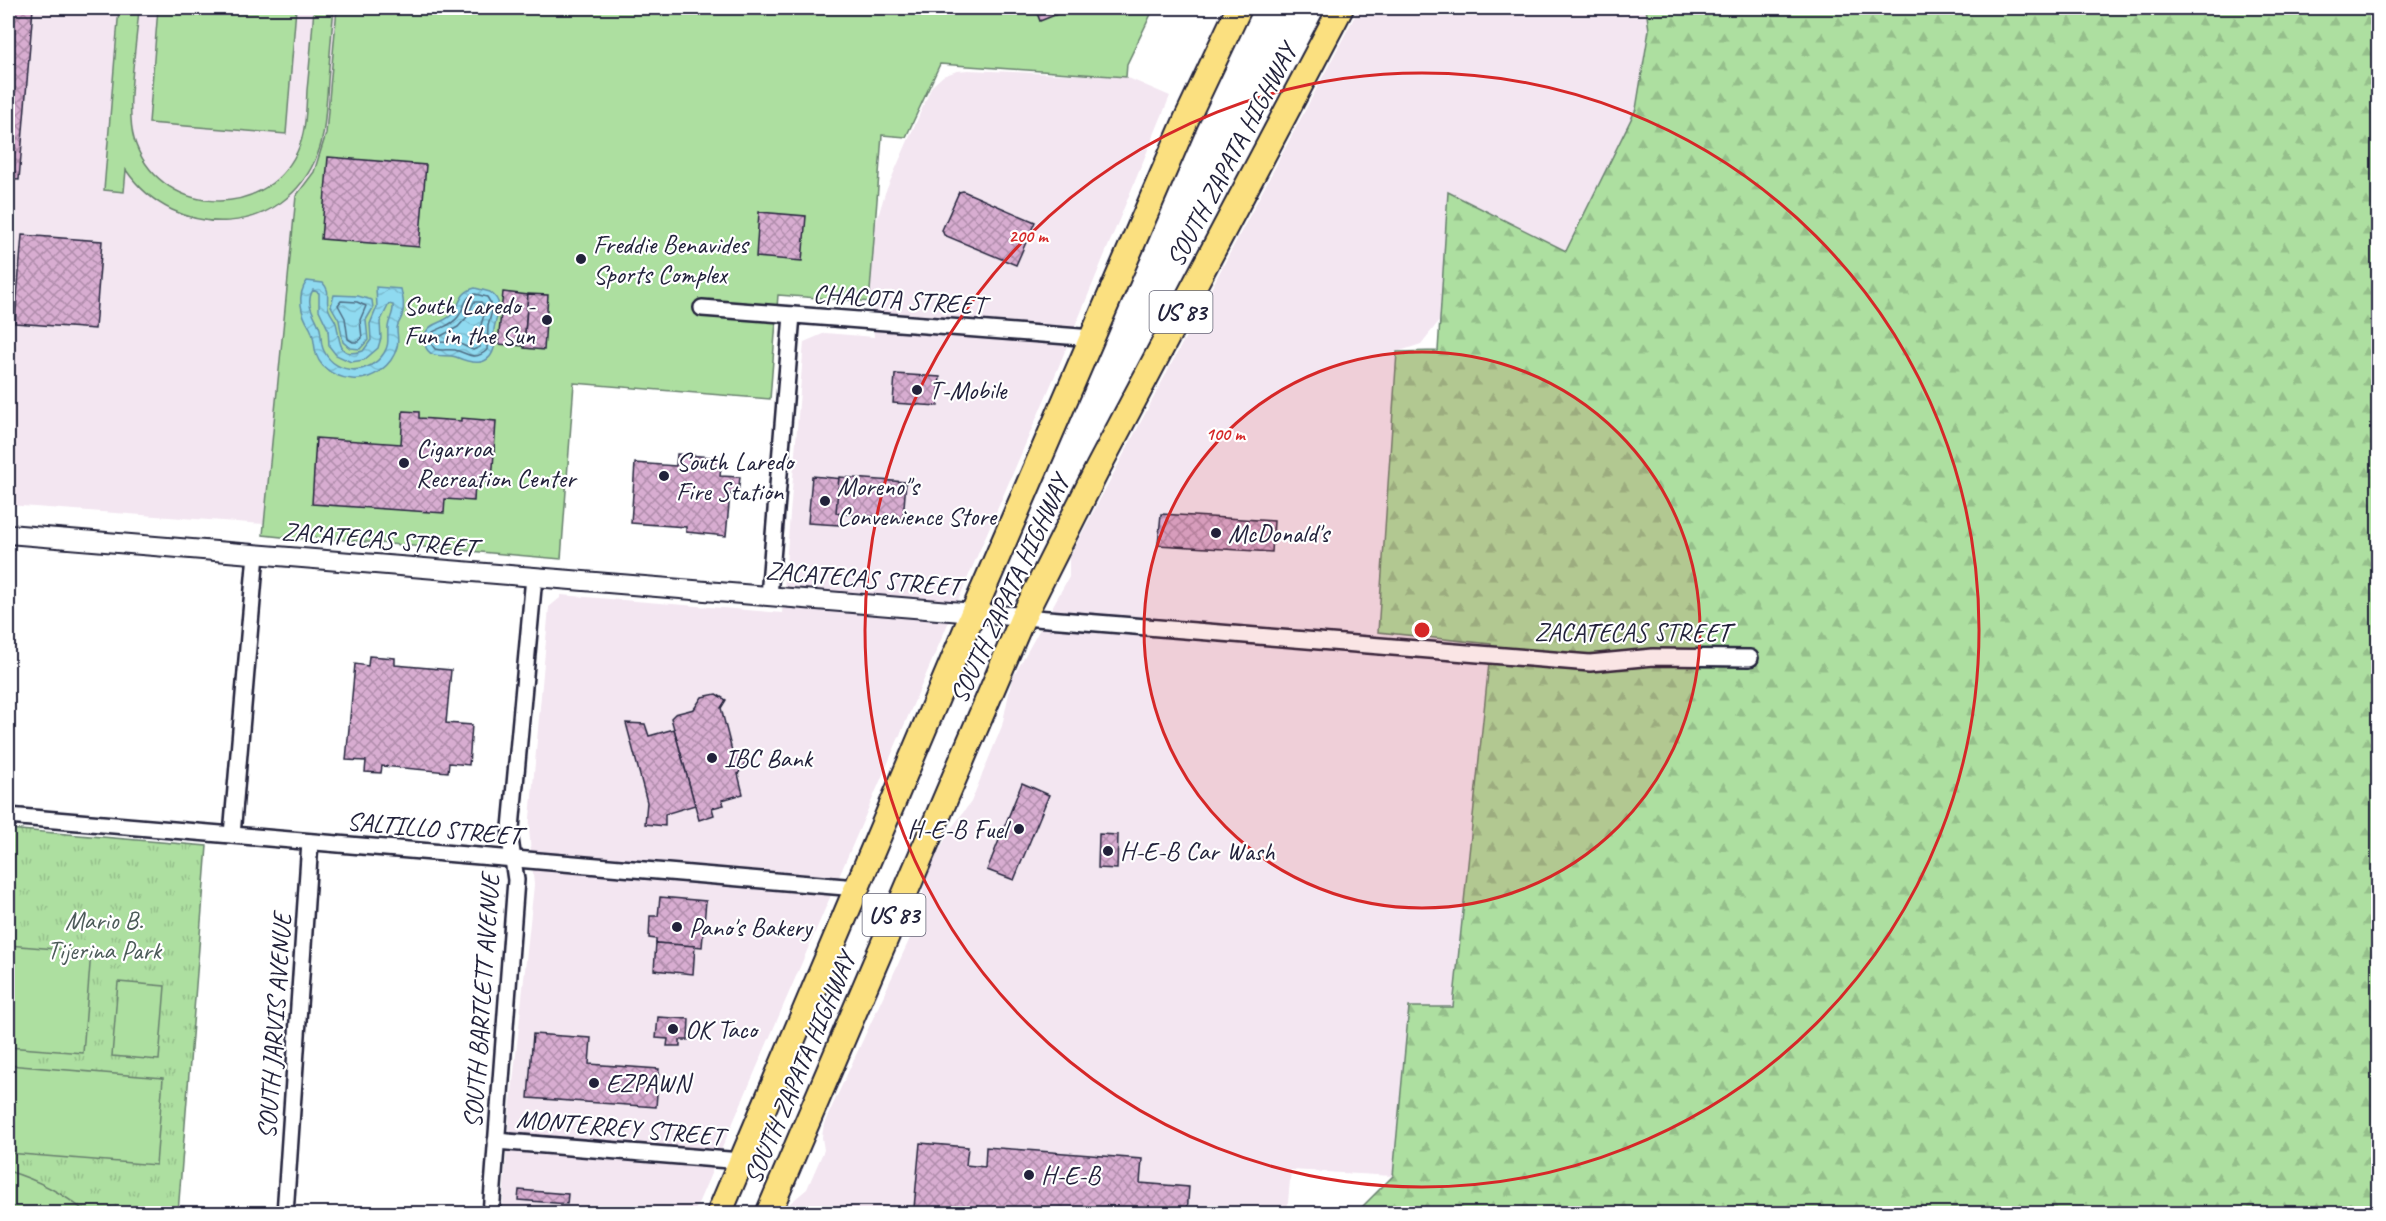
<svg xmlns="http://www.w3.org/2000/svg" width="2386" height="1221" viewBox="0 0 2386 1221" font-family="Caveat,sans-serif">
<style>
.built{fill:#f3e6f1}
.forest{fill:url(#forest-firs);stroke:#68806e;stroke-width:1.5}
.park{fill:url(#park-tufts);stroke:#68806e;stroke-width:1.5}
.garden{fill:#addfa0;stroke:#68806e;stroke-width:1.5}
.water{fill:url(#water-waves);stroke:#6390a8;stroke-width:1.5;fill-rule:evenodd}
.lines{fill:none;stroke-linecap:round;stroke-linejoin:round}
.shore{stroke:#4e6c83;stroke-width:1.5}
.building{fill:url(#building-cross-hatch);stroke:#22223b;stroke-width:1.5}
.minor-casing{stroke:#22223b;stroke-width:20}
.tertiary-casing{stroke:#22223b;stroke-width:22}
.primary-casing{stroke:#22223b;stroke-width:28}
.minor{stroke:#fff;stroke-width:15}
.tertiary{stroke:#fff;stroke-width:18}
.primary{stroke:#fbe080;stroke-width:24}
.ring{fill:none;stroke:#d62828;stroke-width:3}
.poi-dot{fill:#22223b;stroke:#fff;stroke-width:2}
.labels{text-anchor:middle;stroke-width:4.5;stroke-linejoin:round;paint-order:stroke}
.shield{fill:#fff;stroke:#646476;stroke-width:1.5}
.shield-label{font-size:24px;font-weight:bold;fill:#22223b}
.street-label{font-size:26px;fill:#22223b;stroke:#fff}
.poi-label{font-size:26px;fill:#22223b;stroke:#fff;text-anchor:start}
.park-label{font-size:26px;fill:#4c5b59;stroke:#fff}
.centre{fill:#d62828;stroke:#fff;stroke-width:3}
.ring-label{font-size:18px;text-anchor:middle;font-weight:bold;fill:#d62828;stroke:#fff;stroke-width:4.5;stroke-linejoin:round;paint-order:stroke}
</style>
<defs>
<pattern id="forest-firs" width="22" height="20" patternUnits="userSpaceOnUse" patternTransform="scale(1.5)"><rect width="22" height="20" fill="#addfa0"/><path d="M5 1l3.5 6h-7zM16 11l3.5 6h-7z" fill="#95bf8b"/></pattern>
<pattern id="park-tufts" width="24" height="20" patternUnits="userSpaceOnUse" patternTransform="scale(1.5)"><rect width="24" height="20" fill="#addfa0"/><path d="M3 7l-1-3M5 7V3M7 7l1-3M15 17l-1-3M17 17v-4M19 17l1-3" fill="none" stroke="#95bf8b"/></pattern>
<pattern id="water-waves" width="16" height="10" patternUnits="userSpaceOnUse" patternTransform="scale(1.5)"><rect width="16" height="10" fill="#8fdaf0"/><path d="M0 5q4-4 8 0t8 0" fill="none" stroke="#7bbbcf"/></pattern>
<pattern id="building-cross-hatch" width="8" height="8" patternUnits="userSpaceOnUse" patternTransform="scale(1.5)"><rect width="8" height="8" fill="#d8add1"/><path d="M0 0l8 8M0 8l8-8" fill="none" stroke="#af8cab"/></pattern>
</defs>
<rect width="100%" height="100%" fill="#fff"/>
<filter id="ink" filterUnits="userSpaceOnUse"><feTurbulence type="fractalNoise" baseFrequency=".0167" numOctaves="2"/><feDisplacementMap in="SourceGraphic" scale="12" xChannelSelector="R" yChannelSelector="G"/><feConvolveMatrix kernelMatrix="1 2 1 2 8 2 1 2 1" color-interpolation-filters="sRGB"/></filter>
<g filter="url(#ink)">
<g class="built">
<polygon points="8,8 337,8 326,134 314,172 296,196 264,524 8,505"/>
<polygon points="1359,8 1646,8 1649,30 1636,109 1566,251 1448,193 1440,320 1421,344 1397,352 1491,643 1453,1007 1409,1008 1393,1176 1291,1170 1287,1213 784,1214 788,1205 807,1189 824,1150 822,1137 824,1124 912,934 929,870 950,830 971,802 1002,726 1012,679 1069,577 1069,558"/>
<polygon points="968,70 1126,77 1170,96 1056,373 694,1213 502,1214 509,1120 534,885 529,829 549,607 560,598 561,595 782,613 804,342 825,333 874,337 870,291 875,227 885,193 932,86 943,76 957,71"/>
</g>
<polygon class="forest" points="1646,8 2378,8 2378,1213 1355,1214 1393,1176 1409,1007 1453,1007 1491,644 1378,632 1397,352 1438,351 1448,192 1566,251 1636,109 1649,30"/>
<polygon class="park" points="8,829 207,846 178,1213 8,1213"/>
<g class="garden">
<path d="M119,8H139C137,42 125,108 134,139C157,215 263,223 297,152C306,133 306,110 307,90C310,62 312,35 314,8H334C331,37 329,66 327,95C325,114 325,135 318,153C285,240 175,242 126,170L124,192L104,190Z"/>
<polygon points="158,8 296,8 286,134 149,123"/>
<polygon points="337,8 1154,8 1127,64 1126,77 940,64 906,137 882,135 870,291 872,302 778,295 770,399 574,383 561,559 311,537 300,539 263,535 296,196 314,172 326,134"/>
<polygon points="8,945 91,952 83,1053 8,1047"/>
<polygon points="118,982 165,986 159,1060 112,1056"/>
<polygon points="8,1065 163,1078 156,1165 8,1153"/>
<path d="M8,1171C38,1180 63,1193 87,1213H8Z"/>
</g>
<g class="water">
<path d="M307,281L323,283C331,292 326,296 328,306C328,312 334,317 336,323C341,340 336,359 363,351L371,340L370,324L377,307L376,287L401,289C403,298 405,307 402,316C401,320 397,324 397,329C397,335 399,340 397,347C392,366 372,381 352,379C341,378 331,374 323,366C311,353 317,341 310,328C301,314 296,296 307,281ZM313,290L319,293V310L328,329L329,346L336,355L351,362L364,360L378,348L381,338L380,322L389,304L393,305C394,313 389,319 388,327C387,337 390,344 384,353C370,375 336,376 324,351C320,344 322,336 320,329C316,315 304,305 313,290Z"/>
<path d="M475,288L490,292C506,304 496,315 494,329C493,335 496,342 494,348C489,368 470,363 456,357C445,353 430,361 425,345C424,341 424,336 426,332C431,322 445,323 452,314C461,304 459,292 475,288Z"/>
<polygon points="334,295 358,296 372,300 373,308 366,320 368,340 360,349 350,348 343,342 339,320 331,306"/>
</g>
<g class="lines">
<g class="shore">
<path d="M475,294L487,297L493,307L488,326L487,350C474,362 468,353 455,350C447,349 442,351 435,349L430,342L433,332C442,327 451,326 458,317C465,308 463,298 475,294Z"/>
<polygon points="341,301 357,302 366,306 360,320 362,338 358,342 353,342 348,339 345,318 338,305"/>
<polygon points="474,302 481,302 486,308 481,325 480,347 473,350 458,343 439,342 439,337 458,327 467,317"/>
</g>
</g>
<g class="building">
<polygon points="8,8 33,8 19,180 8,179"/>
<polygon points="1035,8 1070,8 1070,9 1040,21"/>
<polygon points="328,157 426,165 419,247 321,239"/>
<polygon points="963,191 1035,222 1016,265 944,235 942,230 959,192"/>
<polygon points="759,212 806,216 802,261 756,257"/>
<polygon points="22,235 102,241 95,329 15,323"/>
<polygon points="503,292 528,295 524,346 498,344"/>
<polygon points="528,294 548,295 544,350 524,348"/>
<polygon points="895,374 940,377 938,406 893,403"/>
<polygon points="403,411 419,412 419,418 461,421 461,418 496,421 492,483 475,482 474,501 445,499 444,513 312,504 316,438 401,444"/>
<polygon points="677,454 722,458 720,476 740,477 738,494 730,494 726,536 686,532 686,527 631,523 635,463 676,466"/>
<polygon points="812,476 843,479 839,525 808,523"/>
<polygon points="839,477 906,482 903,519 836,513"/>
<polygon points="1161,514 1274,521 1272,552 1158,545"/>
<polygon points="369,656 395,658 395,665 451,670 446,723 472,725 469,765 449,763 448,772 382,766 381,773 365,772 366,761 346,760 355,664 368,666"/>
<polygon points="716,694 726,700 721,708 733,755 737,754 747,760 738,774 743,794 722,800 724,805 712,808 714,815 699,820 671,718 675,714 694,709 702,697"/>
<polygon points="626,723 645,724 649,736 674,729 695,805 665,814 665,826 645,824 647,802"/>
<polygon points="1022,783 1049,795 1014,880 987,870"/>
<polygon points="1099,834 1118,835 1117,869 1098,868"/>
<polygon points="660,897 706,901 702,947 656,943 656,939 649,938 650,916 658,916"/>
<polygon points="656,943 695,946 693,974 654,970"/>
<polygon points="658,1017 689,1019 688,1040 680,1040 680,1046 667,1046 668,1039 656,1038"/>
<polygon points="533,1034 591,1038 589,1064 659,1069 656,1107 528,1098"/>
<polygon points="920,1143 968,1147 966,1165 985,1167 986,1147 1142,1159 1140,1183 1189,1187 1187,1214 917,1214 918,1208 914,1208"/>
<polygon points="519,1190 568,1194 567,1204 518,1200"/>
</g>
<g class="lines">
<defs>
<g id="minor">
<polyline points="702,308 1093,338"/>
<polyline points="769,596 792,315"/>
<polyline points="1023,617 1590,663 1653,657 1750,658"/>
<polyline points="8,816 857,888"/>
<polyline points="232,835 256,554"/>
<polyline points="496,1141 741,1161"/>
<polyline points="285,1214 310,842"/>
<polyline points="491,1214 516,880 510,839 534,577"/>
</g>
<polyline id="tertiary" points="8,534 1023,617"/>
<g id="primary">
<polyline points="719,1214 973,613 1186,120 1239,8"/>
<polyline points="768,1214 1023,617 1098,468 1341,8"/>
</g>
</defs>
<use href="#minor" class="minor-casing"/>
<use href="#tertiary" class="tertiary-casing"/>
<use href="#primary" class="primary-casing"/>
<use href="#minor" class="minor"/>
<use href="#tertiary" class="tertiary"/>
<use href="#primary" class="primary"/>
</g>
</g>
<circle cx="1422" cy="630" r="278" fill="#d62828" fill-opacity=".12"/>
<g class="ring">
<circle cx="1422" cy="630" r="278"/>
<circle cx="1422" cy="630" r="557"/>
</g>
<g class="poi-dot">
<circle cx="581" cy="259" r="6"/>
<circle cx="547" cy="320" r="6"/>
<circle cx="917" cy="390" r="6"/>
<circle cx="404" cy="463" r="6"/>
<circle cx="664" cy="476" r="6"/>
<circle cx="825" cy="501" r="6"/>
<circle cx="1216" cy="533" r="6"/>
<circle cx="712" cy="758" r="6"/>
<circle cx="1019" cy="829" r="6"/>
<circle cx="1108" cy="851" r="6"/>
<circle cx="677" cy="927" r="6"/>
<circle cx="673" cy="1029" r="6"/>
<circle cx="594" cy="1083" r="6"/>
<circle cx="1029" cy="1175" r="6"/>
</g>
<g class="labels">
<g class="shield">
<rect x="1149.5" y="291" width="63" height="42" rx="4.5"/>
<rect x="862.5" y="894" width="63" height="42" rx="4.5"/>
</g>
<g class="shield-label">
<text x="1181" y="320">US 83</text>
<text x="894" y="923">US 83</text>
</g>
<g class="street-label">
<text transform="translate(1231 155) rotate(-62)" y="9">SOUTH ZAPATA HIGHWAY</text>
<text transform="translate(899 299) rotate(4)" y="9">CHACOTA STREET</text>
<text transform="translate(379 539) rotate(5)" y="9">ZACATECAS STREET</text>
<text transform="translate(863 578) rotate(5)" y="9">ZACATECAS STREET</text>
<text transform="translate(1009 589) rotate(-65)" y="9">SOUTH ZAPATA HIGHWAY</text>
<text x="1632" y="641">ZACATECAS STREET</text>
<text transform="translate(434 828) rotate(5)" y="9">SALTILLO STREET</text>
<text transform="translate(481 1001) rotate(-86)" y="9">SOUTH BARTLETT AVENUE</text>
<text transform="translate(274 1026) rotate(-86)" y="9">SOUTH JARVIS AVENUE</text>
<text transform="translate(799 1068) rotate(-67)" y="9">SOUTH ZAPATA HIGHWAY</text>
<text transform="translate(620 1127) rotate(5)" y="9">MONTERREY STREET</text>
</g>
<g class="poi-label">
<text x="593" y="253">Freddie Benavides<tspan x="593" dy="30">Sports Complex</tspan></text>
<text x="535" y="314" text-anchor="end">South Laredo -<tspan x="535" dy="30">Fun in the Sun</tspan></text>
<text x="929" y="399">T-Mobile</text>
<text x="416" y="457">Cigarroa<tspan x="416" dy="30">Recreation Center</tspan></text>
<text x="676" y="470">South Laredo<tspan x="676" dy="30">Fire Station</tspan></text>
<text x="837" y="495">Moreno"s<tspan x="837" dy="30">Convenience Store</tspan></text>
<text x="1228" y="542">McDonald's</text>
<text x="724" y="767">IBC Bank</text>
<text x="1007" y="838" text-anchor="end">H-E-B Fuel</text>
<text x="1120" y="860">H-E-B Car Wash</text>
<text x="689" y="936">Pano's Bakery</text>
<text x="685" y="1038">OK Taco</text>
<text x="606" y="1092">EZPAWN</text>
<text x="1041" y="1184">H-E-B</text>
</g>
<g class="park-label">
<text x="104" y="929">Mario B.<tspan x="104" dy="30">Tijerina Park</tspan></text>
</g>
</g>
<circle cx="1422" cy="630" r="9" class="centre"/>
<g class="ring-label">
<text x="1028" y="242">200 m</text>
<text x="1225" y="440">100 m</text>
</g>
<rect width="2386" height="1221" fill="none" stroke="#fff" stroke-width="30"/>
<rect x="15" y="15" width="2356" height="1191" fill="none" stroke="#22223b" stroke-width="2" filter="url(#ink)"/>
</svg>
